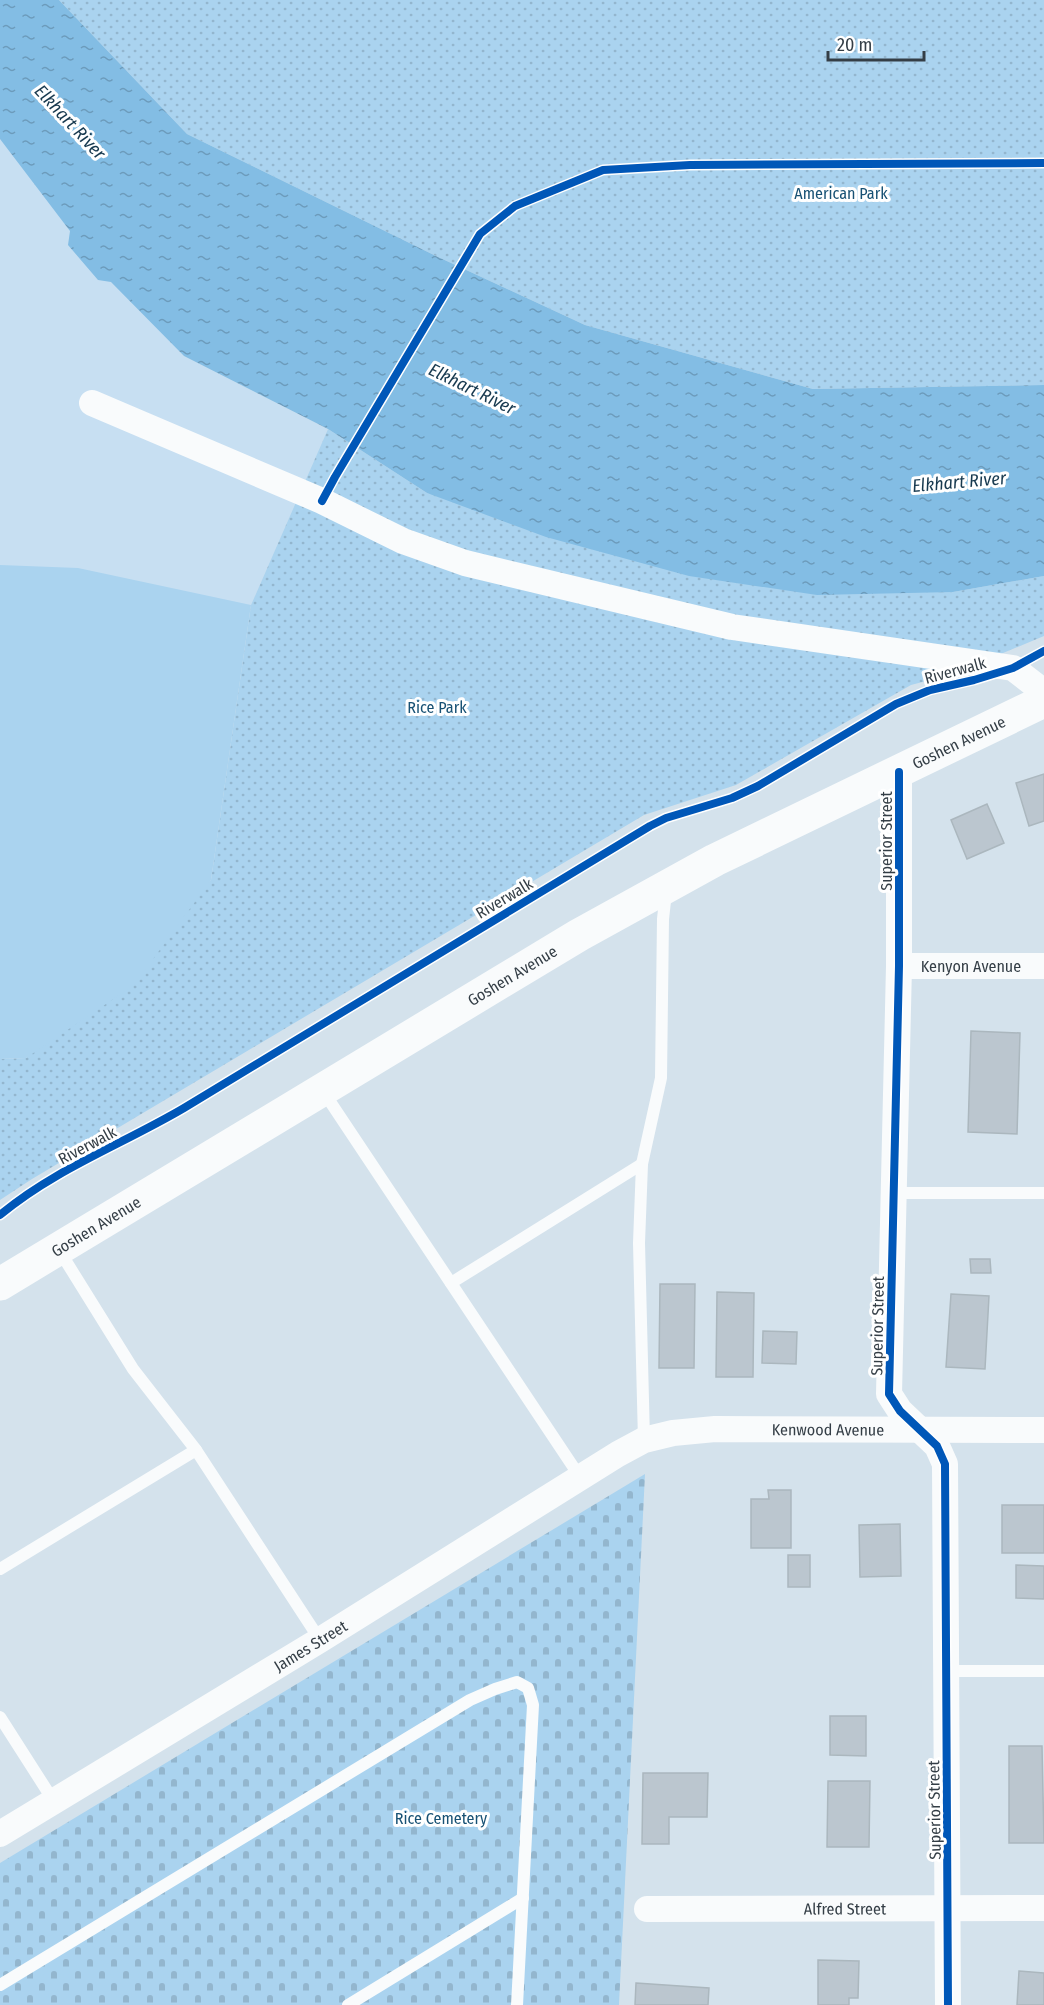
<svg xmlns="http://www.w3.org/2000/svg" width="1044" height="2005" viewBox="0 0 1044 2005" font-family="'Fira Sans Condensed',sans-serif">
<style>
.built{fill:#c7dff2}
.green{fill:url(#green-dots)}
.cemetery{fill:url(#cemetery-stones)}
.pitch{fill:#aad3ef}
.water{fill:url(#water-ripples)}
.building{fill:#bbc6cf;stroke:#abb7be;stroke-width:1.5}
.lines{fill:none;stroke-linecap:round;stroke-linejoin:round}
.lane{stroke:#f9fbfc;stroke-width:12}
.street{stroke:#f9fbfc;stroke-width:26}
.primary{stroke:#f9fbfc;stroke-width:33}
.cycleway-casing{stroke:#fff;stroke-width:11}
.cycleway{stroke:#0057b8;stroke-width:8}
.labels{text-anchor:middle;stroke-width:6;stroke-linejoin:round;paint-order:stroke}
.park-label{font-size:16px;fill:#175174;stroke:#fff}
.street-label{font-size:16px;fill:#343e46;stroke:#fff}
.water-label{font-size:18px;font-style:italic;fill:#17394f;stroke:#fff}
</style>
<defs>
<pattern id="green-dots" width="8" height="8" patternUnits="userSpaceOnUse" patternTransform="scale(1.5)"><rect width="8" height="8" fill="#aad3ef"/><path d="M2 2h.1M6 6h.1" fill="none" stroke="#93b6ce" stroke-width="1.8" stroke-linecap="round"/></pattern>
<pattern id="cemetery-stones" width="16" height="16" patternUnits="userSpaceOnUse" patternTransform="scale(1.5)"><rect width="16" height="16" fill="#aad3ef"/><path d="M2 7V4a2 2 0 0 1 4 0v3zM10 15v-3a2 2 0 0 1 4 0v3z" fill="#93b6ce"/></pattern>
<pattern id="water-ripples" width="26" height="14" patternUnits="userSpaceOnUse" patternTransform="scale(1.5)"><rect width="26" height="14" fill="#83bde4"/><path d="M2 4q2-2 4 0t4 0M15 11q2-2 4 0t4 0" fill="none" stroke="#6c9bbb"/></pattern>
</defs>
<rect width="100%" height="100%" fill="#d4e2ec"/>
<polygon class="built" points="0,139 184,356 328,429 251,605 0,1059"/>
<g class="green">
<polygon points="59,0 1044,0 1044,385 813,389 585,325 436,256 187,134"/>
<polygon points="328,429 427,493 953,592 1044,576 1044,636 953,674 911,685 736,785 644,815 32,1179 0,1200 0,1059 26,1058 211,880 251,605"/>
</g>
<polygon class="cemetery" points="645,1474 619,2005 0,2005 0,1863"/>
<polygon class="pitch" points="0,565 78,568 251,605 211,880 134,985 26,1058 0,1059"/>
<polygon class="water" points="0,0 59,0 187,134 436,256 585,325 813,389 1044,385 1044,576 953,592 817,595 689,576 546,537 427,493 328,429 184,356 111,282 98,280 68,245 70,231 0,139"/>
<g class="building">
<polygon points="1044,774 1044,821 1029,826 1016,783"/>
<polygon points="987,804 1004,843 967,859 951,820"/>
<polygon points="971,1031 1020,1033 1017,1134 968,1132"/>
<polygon points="970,1259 990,1259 991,1273 971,1273"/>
<polygon points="660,1284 695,1284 694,1368 659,1368"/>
<polygon points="717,1292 754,1293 753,1377 716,1377"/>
<polygon points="951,1294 989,1296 985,1369 946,1367"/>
<polygon points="763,1331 797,1332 796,1364 762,1363"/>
<polygon points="768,1490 791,1490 791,1548 751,1548 751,1499 769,1499"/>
<rect x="1002" y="1505" width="42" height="48"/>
<polygon points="900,1524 901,1576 860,1577 859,1525"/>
<rect x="788" y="1555" width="22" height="32"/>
<polygon points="1016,1565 1044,1566 1044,1599 1016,1598"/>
<polygon points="830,1716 866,1716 866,1756 830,1755"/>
<polygon points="1009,1746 1042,1746 1044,1843 1009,1843"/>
<polygon points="643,1773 708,1773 707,1817 669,1817 669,1844 642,1844"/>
<polygon points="828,1781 870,1781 869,1847 827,1847"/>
<polygon points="818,1960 859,1961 858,1998 849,1998 849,2005 818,2005"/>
<polygon points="1019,1971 1044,1973 1044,2005 1017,2005"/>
<polygon points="636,1983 709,1988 708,2005 635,2005"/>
</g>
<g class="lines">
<g class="lane">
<polyline points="323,1091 580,1477"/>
<polyline points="894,1193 1044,1193"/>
<polyline points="59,1250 133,1369 196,1450 320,1640"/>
<polyline points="451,1283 642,1164"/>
<polyline points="644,1440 639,1243 642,1164 661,1078 663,919 666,892"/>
<polyline points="0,1569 196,1450"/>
<polyline points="946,1671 1044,1671"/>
<polyline points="0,1717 53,1800"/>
<polyline points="0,1985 470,1700 495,1689 517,1682 528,1688 533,1705 517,2005"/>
<polyline points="348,2005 523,1898"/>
</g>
<g class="street">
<polyline points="92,403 322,501 403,541 465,563 732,627 1013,668 1044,692"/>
<polyline points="899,772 899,966 889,1394 900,1411 937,1446 945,1464 948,2005"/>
<path id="s1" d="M899,966H1044"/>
<path id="s2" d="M0,1834L320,1640L618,1454L644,1440L673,1433L715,1429L1044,1430"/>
<path id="s3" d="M647,1909L1044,1908"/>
</g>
<path class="primary" id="s4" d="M0,1284L579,935L715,860L1044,701"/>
<defs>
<g id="cycleway">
<polyline points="322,501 335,477 480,234 515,206 603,170 690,165 1044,163"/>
<polyline points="899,772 899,966 889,1394 900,1411 937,1446 945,1464 948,2005"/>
<path d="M0,1215C55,1169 123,1144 184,1108C339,1014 494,920 650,826L666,818L732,798L758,786L896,704L930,690L974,680L1013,668L1044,651"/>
</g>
</defs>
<use href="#cycleway" class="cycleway-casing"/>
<use href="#cycleway" class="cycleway"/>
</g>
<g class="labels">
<g class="park-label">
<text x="841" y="199">American Park</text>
<text x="437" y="713">Rice Park</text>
<text x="441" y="1824">Rice Cemetery</text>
</g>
<g class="street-label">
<text transform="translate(955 670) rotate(-15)" y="6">Riverwalk</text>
<text dy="6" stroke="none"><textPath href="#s4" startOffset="1102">Goshen Avenue</textPath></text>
<text transform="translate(886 841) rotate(-90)" y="6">Superior Street</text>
<text transform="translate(504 898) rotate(-31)" y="6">Riverwalk</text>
<text dy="6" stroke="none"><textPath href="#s1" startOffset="72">Kenyon Avenue</textPath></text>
<text dy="6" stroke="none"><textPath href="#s4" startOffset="598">Goshen Avenue</textPath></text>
<text transform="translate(87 1145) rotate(-28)" y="6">Riverwalk</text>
<text dy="6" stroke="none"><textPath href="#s4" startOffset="112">Goshen Avenue</textPath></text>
<text transform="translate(877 1326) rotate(-89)" y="6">Superior Street</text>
<text dy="6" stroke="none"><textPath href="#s2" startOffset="940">Kenwood Avenue</textPath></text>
<text dy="6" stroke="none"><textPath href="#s2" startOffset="363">James Street</textPath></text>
<text transform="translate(934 1810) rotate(-91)" y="6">Superior Street</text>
<text dy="6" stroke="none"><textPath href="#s3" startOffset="198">Alfred Street</textPath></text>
</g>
<g class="water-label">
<text transform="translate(70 122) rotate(47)" y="6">Elkhart River</text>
<text transform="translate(472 389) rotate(26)" y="6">Elkhart River</text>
<text transform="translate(959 482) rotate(-5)" y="6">Elkhart River</text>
</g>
</g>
<path d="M828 51v9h96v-9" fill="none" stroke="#343e46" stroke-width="3"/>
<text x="837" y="51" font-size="18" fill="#343e46" stroke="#ffffff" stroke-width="4.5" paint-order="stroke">20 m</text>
</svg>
